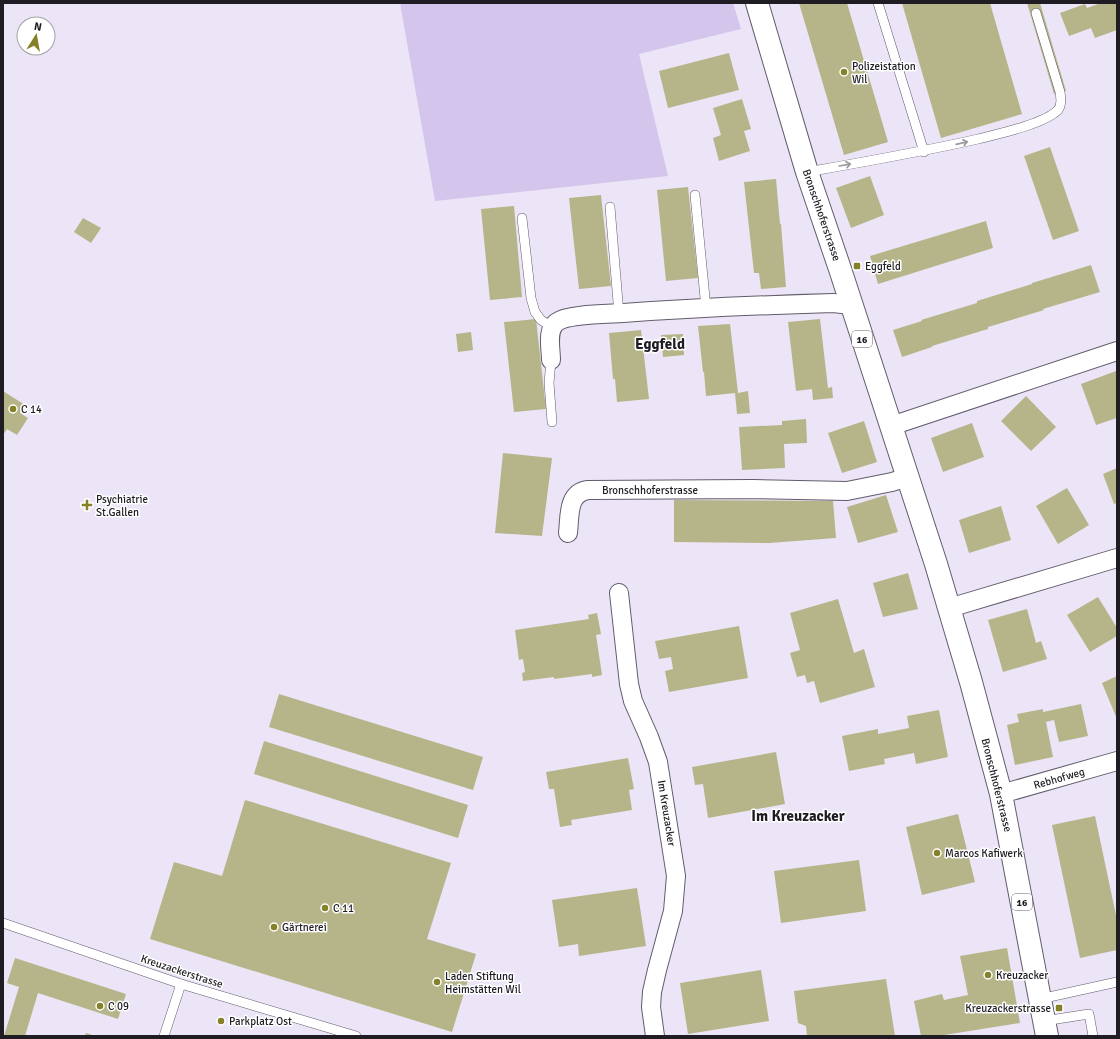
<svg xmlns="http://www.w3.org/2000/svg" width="1120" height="1039" viewBox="0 0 1120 1039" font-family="Signika,sans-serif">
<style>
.green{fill:#d4c5ec}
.building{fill:#b5b589}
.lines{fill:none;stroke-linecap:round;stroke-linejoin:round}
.service-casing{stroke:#625c6b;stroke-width:10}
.minor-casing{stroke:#625c6b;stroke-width:20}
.primary-casing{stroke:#625c6b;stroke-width:24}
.service{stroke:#fff;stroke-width:9}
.minor{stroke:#fff;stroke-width:18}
.primary{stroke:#fff;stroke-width:22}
.oneway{stroke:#9a999c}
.poi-dot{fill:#848129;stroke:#fff;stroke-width:1.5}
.labels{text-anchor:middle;stroke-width:3;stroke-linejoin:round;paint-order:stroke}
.shield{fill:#fff;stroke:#626165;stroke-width:1}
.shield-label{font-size:10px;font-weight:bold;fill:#1f1d23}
.poi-label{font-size:11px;fill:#1f1d23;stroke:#fff;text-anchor:start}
.street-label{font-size:11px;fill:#1f1d23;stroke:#fff}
.district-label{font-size:15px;font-weight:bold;fill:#1f1d23;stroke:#fff}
</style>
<rect width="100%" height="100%" fill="#ece5f7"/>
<polygon class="green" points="400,3 733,3 741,29 639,54 668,176 435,201"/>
<g class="building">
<polygon points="799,3 847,3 888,142 844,155"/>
<polygon points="902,3 990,3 1022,114 941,138"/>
<polygon points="1027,3 1040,3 1066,91 1054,94"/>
<polygon points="1101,3 1117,3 1117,30 1095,38 1091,28 1069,36 1060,13 1085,4 1087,8"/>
<polygon points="729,53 739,90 668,108 659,71"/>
<polygon points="742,99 751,129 744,131 750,151 719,161 713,138 721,135 713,108"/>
<polygon points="1050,147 1079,231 1053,240 1024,156"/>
<polygon points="870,176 884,215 851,228 836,188"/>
<polygon points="776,179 780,224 781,224 786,287 761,289 759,273 754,273 744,182"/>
<polygon points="688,187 698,278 666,281 657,190"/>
<polygon points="601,195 611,286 579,289 569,198"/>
<polygon points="514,206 522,297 490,300 481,209"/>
<polygon points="83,218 101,228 91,243 74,232"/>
<polygon points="986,221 993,248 878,284 870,256"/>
<polygon points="1091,265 1100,292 1043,309 1044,310 988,327 988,329 932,346 932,347 902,357 893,330 922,321 921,320 977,303 977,301 1032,284 1032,283"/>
<polygon points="536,319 546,409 514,412 504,322"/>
<polygon points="820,319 828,388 832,387 833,398 813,400 812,389 796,391 788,322"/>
<polygon points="730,324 738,393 748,391 750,413 737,414 735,393 706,396 704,372 703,372 698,326"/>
<polygon points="641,330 649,399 617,402 615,379 613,379 609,333"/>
<polygon points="471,332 473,350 458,352 456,334"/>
<polygon points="683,334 684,355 663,357 661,335"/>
<polygon points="1116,371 1117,418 1096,425 1081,384"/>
<polygon points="3,391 25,405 20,413 28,418 17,435 7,429 3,435"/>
<polygon points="1026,396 1056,427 1031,451 1001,421"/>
<polygon points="806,419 807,443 784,444 785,468 742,470 739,427 782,425 782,421"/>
<polygon points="864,421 877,462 842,473 828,433"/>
<polygon points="972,423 984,457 943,472 931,438"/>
<polygon points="503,453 552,458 542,536 495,533"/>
<polygon points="1117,468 1117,503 1114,504 1103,474"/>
<polygon points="1067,488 1089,525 1058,544 1036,506"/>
<polygon points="886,495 898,532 858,543 847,507"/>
<polygon points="674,500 833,501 836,538 769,543 674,542"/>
<polygon points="1001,506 1011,540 969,553 959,520"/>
<polygon points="908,573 918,609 883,617 873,583"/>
<polygon points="1098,597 1117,628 1117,636 1090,652 1067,615"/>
<polygon points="838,599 854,653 864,649 875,687 820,703 814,681 807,683 805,675 797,677 790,653 800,650 790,613"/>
<polygon points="1027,609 1036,643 1041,641 1047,659 1003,672 988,620"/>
<polygon points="597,613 601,634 596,635 602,675 592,677 592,674 554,679 554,677 523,681 522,673 525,672 523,659 519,660 515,630 589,619 588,615"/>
<polygon points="739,626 748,678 669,692 665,671 673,669 671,657 659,659 655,641"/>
<polygon points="1117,676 1117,719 1102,683"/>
<polygon points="279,694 483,757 473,790 269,727"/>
<polygon points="1081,704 1088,736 1059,742 1054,720 1046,722 1053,757 1015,765 1007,725 1019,722 1017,714 1043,709 1043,712"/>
<polygon points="939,710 948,757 916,764 914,753 884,759 885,764 849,771 842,736 878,729 878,734 909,728 907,716"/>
<polygon points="264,741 468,805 458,838 254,774"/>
<polygon points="776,752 785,804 708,818 703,784 695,785 692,767"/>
<polygon points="628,758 634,789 629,790 632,810 571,820 572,825 560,827 554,789 549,789 546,772"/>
<polygon points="245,800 451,863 427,939 476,954 452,1032 150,939 174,862 222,876"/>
<polygon points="958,814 975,882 922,895 906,827"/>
<polygon points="1095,816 1117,920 1117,950 1080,958 1052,825"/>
<polygon points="859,860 866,911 781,923 774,871"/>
<polygon points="637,888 646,946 579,956 578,944 559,947 552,900"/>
<polygon points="1007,948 1020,1023 938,1036 921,1036 914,1001 942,994 944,1000 968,995 960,956"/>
<polygon points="15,958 126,994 118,1019 38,993 25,1036 4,1036 19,987 7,983"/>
<polygon points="761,970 769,1021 688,1034 680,983"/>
<polygon points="886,979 895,1036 807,1036 806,1026 798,1023 794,991"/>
<polygon points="86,1033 95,1036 85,1036"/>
</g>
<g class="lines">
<defs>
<g id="service">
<polyline points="878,3 924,152"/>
<path d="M807,172C864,162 921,152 978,139C998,134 1044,124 1058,110C1062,104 1061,99 1060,92L1036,13"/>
<polyline points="695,195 706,308"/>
<polyline points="610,207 619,314"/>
<polyline points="522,218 531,298 535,312 541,320 552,327"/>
<polyline points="551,360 549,383 552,422"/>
<polyline points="3,923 181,984 356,1036"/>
<polyline points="1040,999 1117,982"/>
<polyline points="1044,1021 1089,1014 1093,1036"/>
<polyline points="164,1036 181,984"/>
</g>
<g id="minor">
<path d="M551,360C551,348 546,330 557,322C567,314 608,314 623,313C693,308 763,305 833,303L851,305"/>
<polyline points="891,426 1117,351"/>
<path d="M568,533C570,516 567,493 588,490L753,489L847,491L892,482L908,477"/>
<polyline points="619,593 629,684 633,701 649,737 658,762 676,876 673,911 657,970 652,992 651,1007 655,1036"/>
<polyline points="949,608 1117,558"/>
<polyline points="1001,794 1117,761"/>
</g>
<polyline id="primary" points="757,3 807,172 840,269 936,564 971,682 1001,794 1047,1036"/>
</defs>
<use href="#service" class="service-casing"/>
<use href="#minor" class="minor-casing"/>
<use href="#primary" class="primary-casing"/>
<use href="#service" class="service"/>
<use href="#minor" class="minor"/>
<use href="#primary" class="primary"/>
</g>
<defs><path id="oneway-shaft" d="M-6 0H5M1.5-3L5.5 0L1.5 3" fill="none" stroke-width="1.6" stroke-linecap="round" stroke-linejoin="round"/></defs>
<g class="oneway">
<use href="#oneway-shaft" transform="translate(962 143) rotate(-13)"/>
<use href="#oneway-shaft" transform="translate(845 165) rotate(-10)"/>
</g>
<g class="poi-dot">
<circle cx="844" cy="72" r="4"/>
<rect x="853" y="262" width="8" height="8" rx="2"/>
<circle cx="13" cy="409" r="4"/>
<path d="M85 499h4v4h4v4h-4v4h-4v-4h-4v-4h4z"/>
<circle cx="937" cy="853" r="4"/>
<circle cx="325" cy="908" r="4"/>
<circle cx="274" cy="927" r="4"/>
<circle cx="988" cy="975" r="4"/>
<circle cx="437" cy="982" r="4"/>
<circle cx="100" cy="1006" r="4"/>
<rect x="1055" y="1004" width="8" height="8" rx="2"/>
<circle cx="221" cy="1021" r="4"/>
</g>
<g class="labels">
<g class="shield">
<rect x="852" y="331" width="20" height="16" rx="3"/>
<rect x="1012" y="894" width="20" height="16" rx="3"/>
</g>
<g class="shield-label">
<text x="862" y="343">16</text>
<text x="1022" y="906">16</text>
</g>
<g class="poi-label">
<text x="852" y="70">Polizeistation<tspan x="852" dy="13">Wil</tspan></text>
<text x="865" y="270">Eggfeld</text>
<text x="21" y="413">C 14</text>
<text x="96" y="503">Psychiatrie<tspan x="96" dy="13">St.Gallen</tspan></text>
<text x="945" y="857">Marcos Kafiwerk</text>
<text x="333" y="912">C 11</text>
<text x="282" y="931">Gärtnerei</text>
<text x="996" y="979">Kreuzacker</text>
<text x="445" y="980">Laden Stiftung<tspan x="445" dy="13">Heimstätten Wil</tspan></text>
<text x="108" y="1010">C 09</text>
<text x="1051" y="1012" text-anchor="end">Kreuzackerstrasse</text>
<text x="229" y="1025">Parkplatz Ost</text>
</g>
<g class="street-label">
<text transform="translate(822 215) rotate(71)" y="4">Bronschhoferstrasse</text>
<text x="650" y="494">Bronschhoferstrasse</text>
<text transform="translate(1059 778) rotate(-16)" y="4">Rebhofweg</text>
<text transform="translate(997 785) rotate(76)" y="4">Bronschhoferstrasse</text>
<text transform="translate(667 813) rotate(81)" y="4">Im Kreuzacker</text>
<text transform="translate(182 971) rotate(18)" y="4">Kreuzackerstrasse</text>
</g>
<g class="district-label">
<text x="660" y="349">Eggfeld</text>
<text x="798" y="821">Im Kreuzacker</text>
</g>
</g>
<rect width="1120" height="1039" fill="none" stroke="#1f1d23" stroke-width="8"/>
<g transform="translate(36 36) rotate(11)"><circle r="19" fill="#ffffff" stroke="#a5a5a7"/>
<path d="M0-3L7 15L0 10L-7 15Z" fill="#848129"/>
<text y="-6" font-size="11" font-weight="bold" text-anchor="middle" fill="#1f1d23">N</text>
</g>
</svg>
